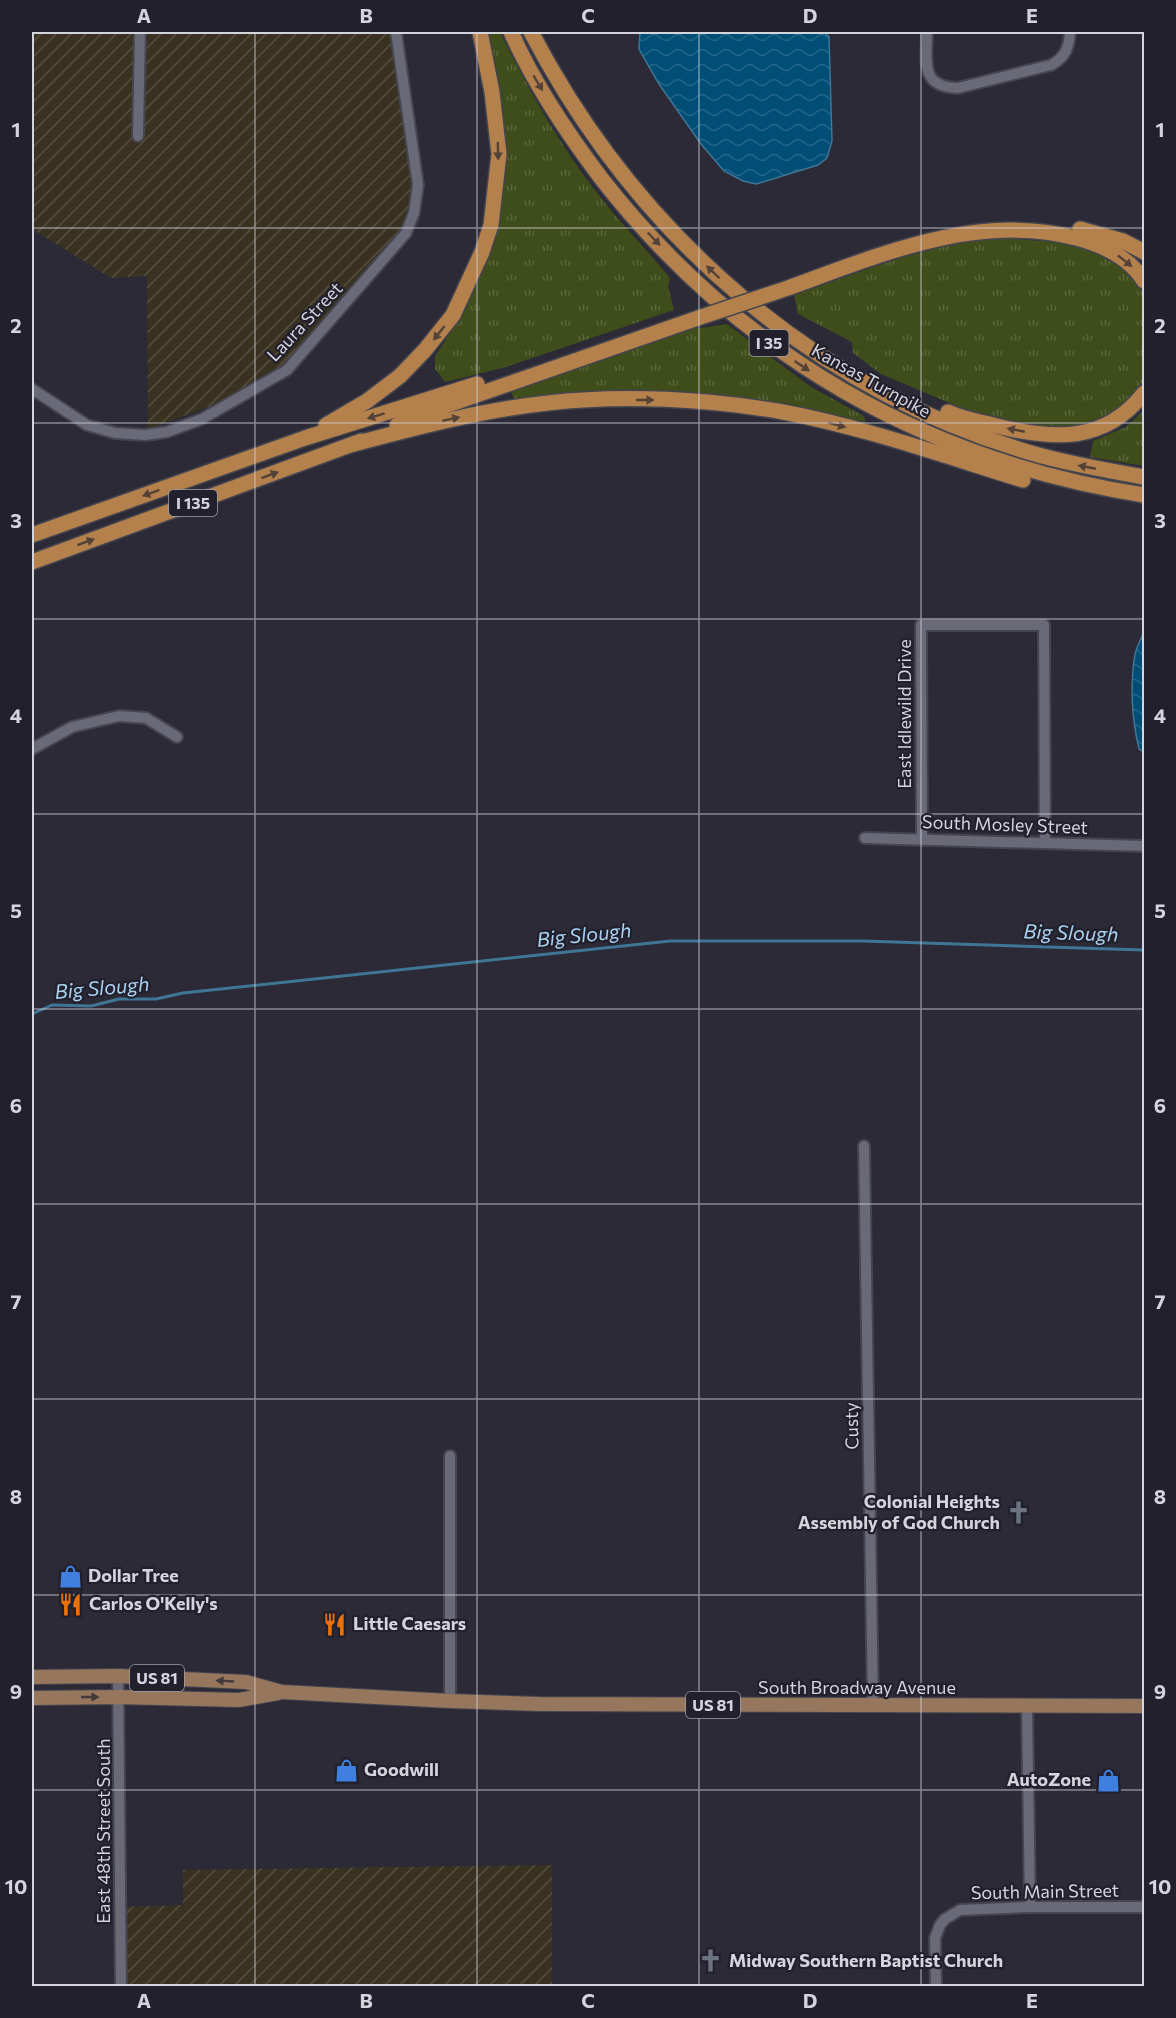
<svg xmlns="http://www.w3.org/2000/svg" width="1176" height="2018" viewBox="0 0 1176 2018" font-family="Commissioner,sans-serif">
<style>
.industrial{fill:url(#industrial-furrows)}
.grass{fill:url(#grass-tufts)}
.water{fill:url(#water-waves);stroke:#407695;stroke-width:1.5}
.lines{fill:none;stroke-linecap:round;stroke-linejoin:round}
.stream{stroke:#407695;stroke-width:3}
.minor-casing{stroke:#45454f;stroke-width:14}
.major-casing{stroke:#45454f;stroke-width:16}
.highway-casing{stroke:#45454f;stroke-width:18}
.minor{stroke:#696977;stroke-width:10}
.major{stroke:#96775d;stroke-width:14}
.highway{stroke:#b4804b;stroke-width:15}
.highway-bridge-casing{stroke:#45454f;stroke-width:18;stroke-linecap:butt}
.highway-bridge{stroke:#b4804b;stroke-width:15}
.oneway{fill:#544237}
.oneway2{fill:#443a3b}
.grid{fill:none;stroke:#d4d4dc;stroke-width:1.5;stroke-opacity:0.55}
.labels{text-anchor:middle;stroke-width:4.5;stroke-linejoin:round;paint-order:stroke}
.shield{fill:#21202c;stroke:#9e9ea7;stroke-width:1.5}
.shield-label{font-size:16px;font-weight:bold;fill:#d4d4dc}
.street-label{font-size:18px;fill:#d4d4dc;stroke:#21202c}
.poi-label{font-size:18px;font-weight:bold;fill:#d4d4dc;stroke:#21202c;text-anchor:start}
.water-label{font-size:20px;font-style:italic;fill:#aad2f0;stroke:#21202c}
.neatline{fill:none;stroke:#d4d4dc;stroke-width:2}
.grid-label{font-size:20px;text-anchor:middle;font-weight:bold;fill:#d4d4dc}
</style>
<defs>
<pattern id="industrial-furrows" width="10" height="10" patternUnits="userSpaceOnUse" patternTransform="scale(1.5)"><rect width="10" height="10" fill="#3a3221"/><path d="M-1 1l2-2M0 10L10 0M9 11l2-2" fill="none" stroke="#564f41"/></pattern>
<pattern id="grass-tufts" width="24" height="20" patternUnits="userSpaceOnUse" patternTransform="scale(1.5)"><rect width="24" height="20" fill="#3f4d1b"/><path d="M3 7l-1-3M5 7V3M7 7l1-3M15 17l-1-3M17 17v-4M19 17l1-3" fill="none" stroke="#5a663c"/></pattern>
<pattern id="water-waves" width="16" height="10" patternUnits="userSpaceOnUse" patternTransform="scale(1.5)"><rect width="16" height="10" fill="#004d76"/><path d="M0 5q4-4 8 0t8 0" fill="none" stroke="#246689"/></pattern>
</defs>
<rect width="100%" height="100%" fill="#2b2a36"/>
<g class="industrial">
<polygon points="32,32 396,32 417,191 406,233 287,370 246,393 148,429 147,276 111,278 32,229"/>
<polygon points="552,1865 552,1986 121,1986 121,1907 183,1905 183,1870"/>
</g>
<g class="grass">
<path d="M485,32H500C527,87 557,141 595,190C618,221 646,248 670,278L668,286L674,310L506,367L445,382L435,369V356L442,346L474,289L488,252L499,211Z"/>
<path d="M1001,238L1068,243L1099,253L1116,262L1131,276L1144,294V380L1132,398L1106,420L1075,427L1032,429L980,416L881,374L853,353L852,342L798,314L794,295C862,272 930,242 1001,238Z"/>
<polygon points="727,324 811,387 864,416 866,424 789,404 709,395 665,391 617,391 514,399 511,391 694,327 700,328"/>
<polygon points="1144,410 1144,466 1090,457 1093,441 1126,427"/>
</g>
<g class="water">
<polygon points="640,32 824,32 829,37 832,141 827,158 818,165 756,184 743,181 724,171 701,144 659,84 639,49"/>
<path d="M1144,631V752L1139,749C1132,719 1130,685 1135,654C1137,646 1142,638 1144,631Z"/>
</g>
<g class="lines">
<polyline class="stream" points="32,1014 52,1005 91,1006 119,999 156,999 183,993 670,941 863,941 1144,950"/>
<defs>
<g id="minor">
<path d="M927,32C927,61 919,87 958,88L1051,65C1066,57 1069,47 1070,32"/>
<polyline points="138,136 140,32"/>
<polyline points="32,389 87,425 115,433 145,435 167,432 202,419 287,370 406,233 414,213 418,185 396,32"/>
<polyline points="32,749 72,727 119,716 146,718 177,737"/>
<polyline points="865,838 1144,846"/>
<polyline points="922,840 921,625 1044,625 1045,843"/>
<polyline points="864,1146 873,1706"/>
<polyline points="118,1676 121,1986"/>
<polyline points="450,1701 450,1456"/>
<polyline points="1027,1706 1030,1907"/>
<polyline points="936,1986 935,1938 940,1925 945,1919 960,1910 1030,1907 1144,1907"/>
</g>
<g id="major">
<polyline points="32,1677 118,1676 246,1682 282,1692 450,1701 539,1704 1144,1706"/>
<polyline points="32,1698 118,1697 239,1700 278,1693"/>
</g>
<g id="highway">
<path d="M511,32C534,84 567,133 601,178C738,354 925,461 1144,495"/>
<path d="M531,32C638,237 818,394 1042,456C1076,465 1110,471 1144,477"/>
<polyline points="1080,229 1123,241 1144,252"/>
<path d="M788,288C879,255 978,212 1076,238C1103,245 1129,257 1144,281"/>
<path d="M948,412C964,419 981,422 997,426C1054,440 1105,443 1144,393"/>
<polyline points="326,425 367,401 400,376 425,350 453,315 482,252 491,225 499,154 492,92 480,32"/>
<polyline points="397,425 422,414 698,318"/>
<path d="M354,444C418,427 482,410 548,403C623,394 710,399 783,412C863,427 945,456 1023,480"/>
<polyline points="32,535 305,438 477,384"/>
<polyline points="32,562 361,441"/>
</g>
</defs>
<use href="#minor" class="minor-casing"/>
<use href="#major" class="major-casing"/>
<use href="#highway" class="highway-casing"/>
<use href="#minor" class="minor"/>
<use href="#major" class="major"/>
<use href="#highway" class="highway"/>
<defs>
<polyline id="highway-bridge" points="698,318 788,288"/>
</defs>
<use href="#highway-bridge" class="highway-bridge-casing"/>
<use href="#highway-bridge" class="highway-bridge"/>
</g>
<defs><path id="oneway-solid" d="M-6-.8H1V-3.2L6.5 0L1 3.2V.8H-6Z" transform="scale(1.5)"/></defs>
<g class="oneway">
<use href="#oneway-solid" transform="translate(538 83) rotate(59)"/>
<use href="#oneway-solid" transform="translate(498 151) rotate(89)"/>
<use href="#oneway-solid" transform="translate(654 239) rotate(46)"/>
<use href="#oneway-solid" transform="translate(1125 261) rotate(38)"/>
<use href="#oneway-solid" transform="translate(713 272) rotate(-136)"/>
<use href="#oneway-solid" transform="translate(439 333) rotate(128)"/>
<use href="#oneway-solid" transform="translate(802 366) rotate(34)"/>
<use href="#oneway-solid" transform="translate(645 400)"/>
<use href="#oneway-solid" transform="translate(376 416) rotate(163)"/>
<use href="#oneway-solid" transform="translate(451 419) rotate(-12)"/>
<use href="#oneway-solid" transform="translate(837 425) rotate(15)"/>
<use href="#oneway-solid" transform="translate(1016 430) rotate(-169)"/>
<use href="#oneway-solid" transform="translate(1087 467) rotate(-169)"/>
<use href="#oneway-solid" transform="translate(270 475) rotate(-20)"/>
<use href="#oneway-solid" transform="translate(151 493) rotate(160)"/>
<use href="#oneway-solid" transform="translate(86 542) rotate(-20)"/>
</g>
<g class="oneway2">
<use href="#oneway-solid" transform="translate(225 1681) rotate(-177)"/>
<use href="#oneway-solid" transform="translate(90 1697)"/>
</g>
<path class="grid" d="M255,32V1986M477,32V1986M699,32V1986M921,32V1986M32,228H1144M32,423H1144M32,619H1144M32,814H1144M32,1009H1144M32,1204H1144M32,1399H1144M32,1595H1144M32,1790H1144"/>
<defs>
<symbol id="church-bare" viewBox="-9 -9 18 18"><path d="M-1.2-6h2.4v3.5h3.3v2.4h-3.3V6h-2.4V-.1h-3.3v-2.4h3.3Z" fill="#6b7280" stroke="#21202c" stroke-width="2.5" paint-order="stroke"/></symbol>
<symbol id="shop-bare" viewBox="-9 -9 18 18"><path d="M-5-2.5h2.3a2.7 3.5 0 0 1 5.4 0H5L5.5 6h-11ZM-1.5-2.5h3a1.5 2.3 0 0 0-3 0Z" fill="#3f7fe0" stroke="#21202c" stroke-width="2.5" paint-order="stroke"/></symbol>
<symbol id="restaurant-bare" viewBox="-9 -9 18 18"><path d="M-5-6h1v4h1v-4h1v4h1v-4h1v5L-1.5 .5V6h-2V.5L-5-1ZM5-6V6H3V1.5H1.5Q1.5-4 5-6Z" fill="#e8710a" stroke="#21202c" stroke-width="2.5" paint-order="stroke"/></symbol>
</defs>
<g fill-rule="evenodd">
<use href="#church-bare" x="1002" y="1496" width="33" height="33"/>
<use href="#shop-bare" x="54" y="1560" width="33" height="33"/>
<use href="#restaurant-bare" x="54" y="1588" width="33" height="33"/>
<use href="#restaurant-bare" x="318" y="1608" width="33" height="33"/>
<use href="#shop-bare" x="330" y="1754" width="33" height="33"/>
<use href="#shop-bare" x="1092" y="1764" width="33" height="33"/>
<use href="#church-bare" x="694" y="1944" width="33" height="33"/>
</g>
<g class="labels">
<g class="shield">
<rect x="749.5" y="330" width="39" height="26" rx="4.5"/>
<rect x="169" y="490" width="48" height="26" rx="4.5"/>
<rect x="130" y="1665" width="54" height="26" rx="4.5"/>
<rect x="686" y="1692" width="54" height="26" rx="4.5"/>
</g>
<g class="shield-label">
<text x="769" y="349">I 35</text>
<text x="193" y="509">I 135</text>
<text x="157" y="1684">US 81</text>
<text x="713" y="1711">US 81</text>
</g>
<g class="street-label">
<text transform="translate(305 322) rotate(-47)" y="6">Laura Street</text>
<text transform="translate(871 381) rotate(29)" y="6">Kansas Turnpike</text>
<text transform="translate(905 714) rotate(-90)" y="6">East Idlewild Drive</text>
<text transform="translate(1005 825) rotate(2)" y="6">South Mosley Street</text>
<text transform="translate(852 1426) rotate(-91)" y="6">Custy</text>
<text x="857" y="1694">South Broadway Avenue</text>
<text transform="translate(104 1831) rotate(-90)" y="6">East 48th Street South</text>
<text transform="translate(1045 1892) rotate(-1)" y="6">South Main Street</text>
</g>
<g class="poi-label">
<text x="1000" y="1508" text-anchor="end">Colonial Heights<tspan x="1000" dy="21">Assembly of God Church</tspan></text>
<text x="88" y="1582">Dollar Tree</text>
<text x="89" y="1610">Carlos O'Kelly's</text>
<text x="353" y="1630">Little Caesars</text>
<text x="364" y="1776">Goodwill</text>
<text x="1091" y="1786" text-anchor="end">AutoZone</text>
<text x="729" y="1967">Midway Southern Baptist Church</text>
</g>
<g class="water-label">
<text transform="translate(1071 933) rotate(2)" y="7">Big Slough</text>
<text transform="translate(584 935) rotate(-6)" y="7">Big Slough</text>
<text transform="translate(102 988) rotate(-5)" y="7">Big Slough</text>
</g>
</g>
<rect width="1176" height="2018" fill="none" stroke="#21202c" stroke-width="66"/>
<rect x="33" y="33" width="1110" height="1952" class="neatline"/>
<g class="grid-label">
<text x="144" y="23">A</text>
<text x="366" y="23">B</text>
<text x="588" y="23">C</text>
<text x="810" y="23">D</text>
<text x="1032" y="23">E</text>
<text x="16" y="137">1</text>
<text x="1160" y="137">1</text>
<text x="16" y="333">2</text>
<text x="1160" y="333">2</text>
<text x="16" y="528">3</text>
<text x="1160" y="528">3</text>
<text x="16" y="723">4</text>
<text x="1160" y="723">4</text>
<text x="16" y="918">5</text>
<text x="1160" y="918">5</text>
<text x="16" y="1113">6</text>
<text x="1160" y="1113">6</text>
<text x="16" y="1309">7</text>
<text x="1160" y="1309">7</text>
<text x="16" y="1504">8</text>
<text x="1160" y="1504">8</text>
<text x="16" y="1699">9</text>
<text x="1160" y="1699">9</text>
<text x="16" y="1894">10</text>
<text x="1160" y="1894">10</text>
<text x="144" y="2008">A</text>
<text x="366" y="2008">B</text>
<text x="588" y="2008">C</text>
<text x="810" y="2008">D</text>
<text x="1032" y="2008">E</text>
</g>
</svg>
